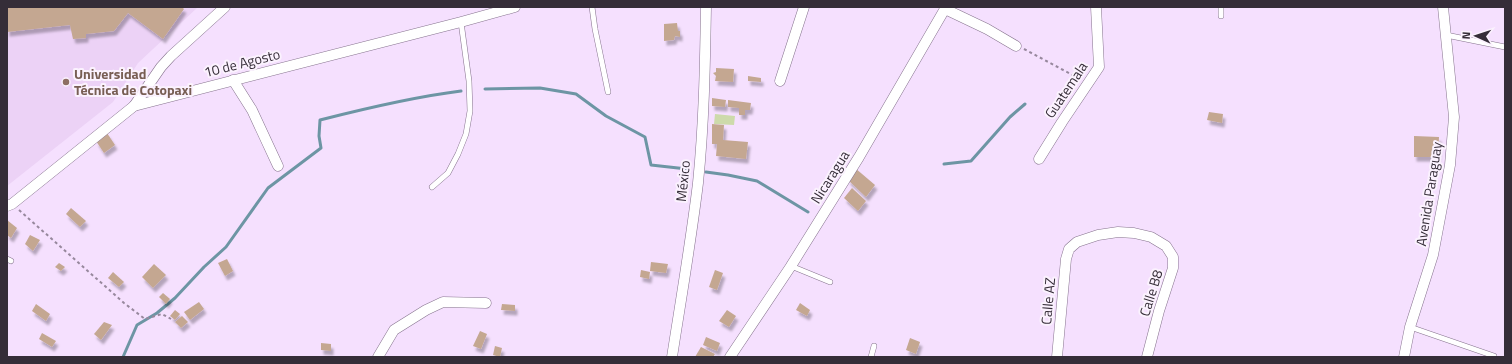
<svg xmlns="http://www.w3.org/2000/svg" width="1512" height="364" viewBox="0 0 1512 364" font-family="'Titillium Web',sans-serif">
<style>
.built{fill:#ecd2f6}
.green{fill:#cddaab}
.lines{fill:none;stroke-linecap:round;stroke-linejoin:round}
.stream{stroke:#6d95a4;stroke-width:3}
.building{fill:#c4a791;filter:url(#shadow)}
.lane-casing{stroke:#86738e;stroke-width:6}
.street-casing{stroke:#86738e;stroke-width:11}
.path{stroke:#97889d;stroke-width:2;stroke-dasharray:3 3;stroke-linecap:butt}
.lane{stroke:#fff;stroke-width:5}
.street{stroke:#fff;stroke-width:10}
.education-dot{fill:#8d6e63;stroke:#fbf2fe;stroke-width:1.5}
.labels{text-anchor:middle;stroke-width:4;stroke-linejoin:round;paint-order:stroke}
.street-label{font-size:14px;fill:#352d38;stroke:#fbf2fe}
.education-label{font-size:14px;font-weight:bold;fill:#785e54;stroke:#fbf2fe;text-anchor:start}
</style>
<defs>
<filter id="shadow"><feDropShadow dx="2.5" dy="4.5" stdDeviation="1" flood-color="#0004"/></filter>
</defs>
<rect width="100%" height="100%" fill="#f5e0fe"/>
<polygon class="built" points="7,7 198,7 138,63 113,102 7,186"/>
<polygon class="green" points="715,114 735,116 734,125 714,124"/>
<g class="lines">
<g class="stream">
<polyline points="485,89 540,88 576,94 606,116 645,137 651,165 687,169"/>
<polyline points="944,164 971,161 1010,117 1025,104"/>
<polyline points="706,172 728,175 757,181 808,212"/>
<path d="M123,357L137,325L157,313L175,298L204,267L226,247L268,188L321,148L319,136L320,120C367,108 413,97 461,91"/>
</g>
</g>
<g class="building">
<polygon points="7,7 182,7 184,9 163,39 128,13 114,31 86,34 86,38 73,39 70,25 7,32"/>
<polygon points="677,23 678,31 680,31 680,37 675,36 674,40 664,41 664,24"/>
<polygon points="716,68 734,69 733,82 715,81 716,76 713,73 716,72"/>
<polygon points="748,76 761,78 761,82 748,81"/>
<polygon points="712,98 726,100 725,107 712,106"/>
<polygon points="728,100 751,103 750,110 745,110 745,115 739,115 739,108 728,107"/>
<polygon points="1209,112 1223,114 1222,123 1207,120"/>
<polygon points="712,124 724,125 723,140 748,142 746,159 716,156 717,144 712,144"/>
<polygon points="107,133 115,145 104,153 96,141"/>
<polygon points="1414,136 1439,137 1438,157 1414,157"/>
<polygon points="855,168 875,185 866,197 848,180"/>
<polygon points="852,188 866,201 858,211 844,198"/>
<polygon points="71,208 86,221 80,227 66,214"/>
<polygon points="7,220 17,228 11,238 7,235"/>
<polygon points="30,235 40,240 33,251 25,244"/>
<polygon points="227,259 233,271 225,276 218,263"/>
<polygon points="651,262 668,264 666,273 650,271"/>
<polygon points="59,263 65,267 61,271 55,267"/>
<polygon points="154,264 166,275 153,288 142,277"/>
<polygon points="641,270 650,272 649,279 640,277"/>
<polygon points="715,270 723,273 717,290 709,287"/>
<polygon points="113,272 124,282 119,287 108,278"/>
<polygon points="163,293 170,299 166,304 159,297"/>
<polygon points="199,302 204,309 190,320 184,312"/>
<polygon points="800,303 810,310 807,316 796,310"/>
<polygon points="36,304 50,314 46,321 32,311"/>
<polygon points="502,304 515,305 515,311 501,310"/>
<polygon points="175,310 180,314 175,320 170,316"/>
<polygon points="727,310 736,316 729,327 719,321"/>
<polygon points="182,316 188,322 181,328 175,322"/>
<polygon points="104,322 112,325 101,340 94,334"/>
<polygon points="480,331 487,334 481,349 473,346"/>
<polygon points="42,333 56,341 52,347 39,339"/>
<polygon points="706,337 720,343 717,351 703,345"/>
<polygon points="910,338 920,342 916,354 906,350"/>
<polygon points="321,343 331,344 331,351 321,350"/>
<polygon points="495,346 502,348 500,357 493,355"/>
<polygon points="701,347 715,354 713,357 695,357"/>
</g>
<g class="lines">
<defs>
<g id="lane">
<polyline points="592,7 595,29 608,92"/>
<polyline points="1221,7 1221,16"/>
<polyline points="1446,35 1505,47"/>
<polyline points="432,187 448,173 458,154 466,134 470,111 469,81 461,22"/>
<polyline points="7,259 11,261"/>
<polyline points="791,266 830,282"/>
<polyline points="1410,327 1494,356"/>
<polyline points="871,357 874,346"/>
</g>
<g id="street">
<polyline points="945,9 987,29 1016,46"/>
<polyline points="233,80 252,110 278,166"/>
<polyline points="780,81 804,7"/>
<polyline points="134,106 161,67 171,56 225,7"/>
<polyline points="1039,159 1062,122 1099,67 1096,7"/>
<polyline points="7,206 12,204 134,106 461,22 515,7"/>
<polyline points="378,357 394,330 426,310 443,302 486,303"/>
<path d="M672,357C681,299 691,241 698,183C704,124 705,66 706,7"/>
<polyline points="730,357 791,266 859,157 946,7"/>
<polyline points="1057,357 1066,259 1069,249 1077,242 1098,235 1118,232 1134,233 1151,237 1166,246 1173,257 1173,268 1159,311 1147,357"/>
<polyline points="1404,357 1410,327 1433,255 1450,165 1454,117 1443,7"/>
</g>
</defs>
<use href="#lane" class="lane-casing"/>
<use href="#street" class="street-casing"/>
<g class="path">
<polyline points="1024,49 1080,79"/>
<polyline points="19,210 124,303 145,319 162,314 171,319"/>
</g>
<use href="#lane" class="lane"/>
<use href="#street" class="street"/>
</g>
<circle class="education-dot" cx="66" cy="82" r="4"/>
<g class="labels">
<g class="street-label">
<text transform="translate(242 63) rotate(-14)" y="5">10 de Agosto</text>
<text transform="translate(1066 90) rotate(-56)" y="5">Guatemala</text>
<text transform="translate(830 177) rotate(-58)" y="5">Nicaragua</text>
<text transform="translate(683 181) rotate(-84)" y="5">México</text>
<text transform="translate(1429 194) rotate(-81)" y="5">Avenida Paraguay</text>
<text transform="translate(1151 293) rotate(-73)" y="5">Calle B8</text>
<text transform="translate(1048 301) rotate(-85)" y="5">Calle AZ</text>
</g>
<g class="education-label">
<text x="74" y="79">Universidad<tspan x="74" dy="16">Técnica de Cotopaxi</tspan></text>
</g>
</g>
<rect width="1512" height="364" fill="none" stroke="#352d38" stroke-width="16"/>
<g transform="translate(1476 36) rotate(273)" stroke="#fbf2fe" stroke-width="3" paint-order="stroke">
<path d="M0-3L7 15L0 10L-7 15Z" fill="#352d38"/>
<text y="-6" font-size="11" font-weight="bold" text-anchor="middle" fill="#352d38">N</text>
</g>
</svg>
